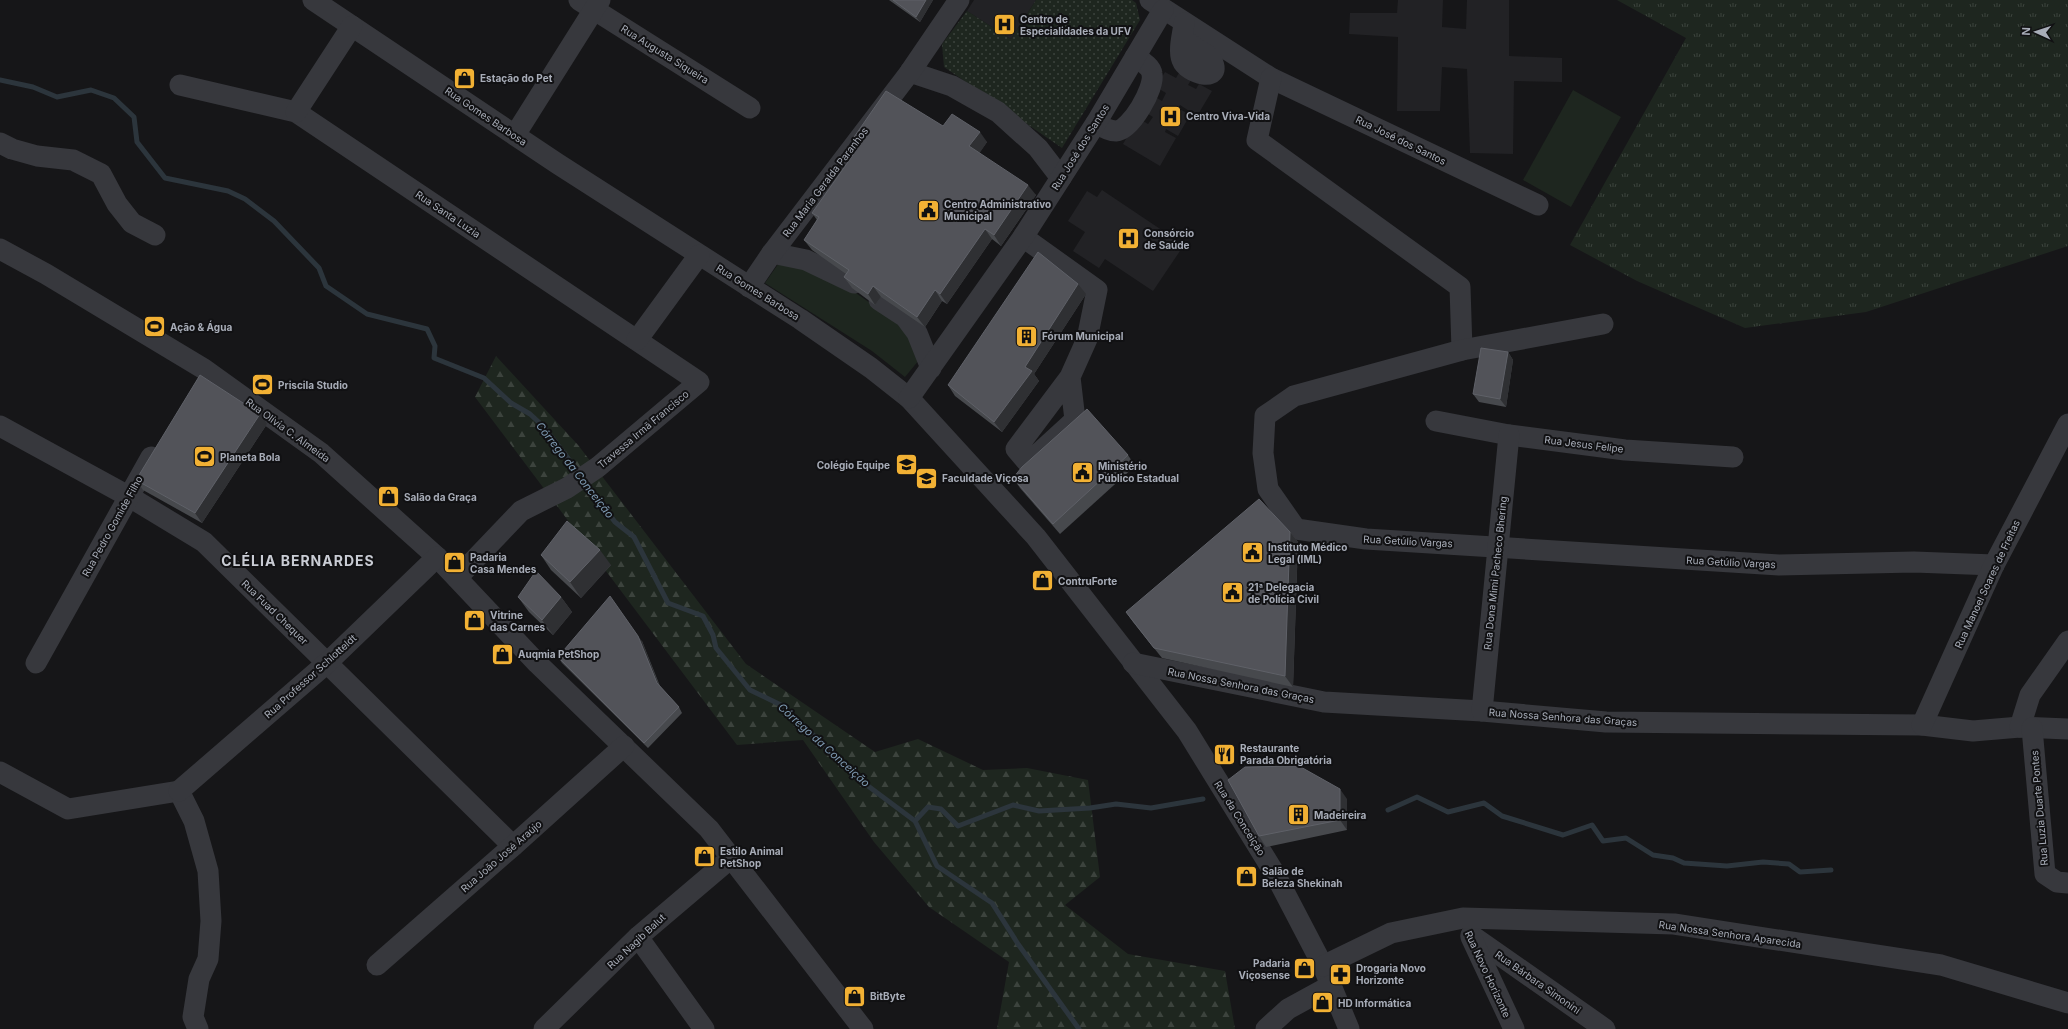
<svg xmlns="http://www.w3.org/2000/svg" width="2068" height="1029" viewBox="0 0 2068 1029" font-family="Inter,sans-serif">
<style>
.built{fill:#222225}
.grass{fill:url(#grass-tufts)}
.forest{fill:url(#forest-firs)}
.park{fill:url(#park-dots)}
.garden{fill:#1e261f}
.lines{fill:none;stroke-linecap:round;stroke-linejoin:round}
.stream{stroke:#2c353c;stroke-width:5}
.minor{stroke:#37383d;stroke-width:21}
.wall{fill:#47494d}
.shaded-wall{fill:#2f3033}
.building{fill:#525359;stroke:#5f6168}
.labels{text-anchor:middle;stroke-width:4;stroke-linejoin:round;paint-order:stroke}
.poi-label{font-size:10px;font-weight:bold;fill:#a8adb8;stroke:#111113;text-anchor:start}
.street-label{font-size:10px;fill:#a8adb8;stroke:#111113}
.water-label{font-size:11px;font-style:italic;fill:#7f9bb3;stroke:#111113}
.district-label{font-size:14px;font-weight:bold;letter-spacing:1px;fill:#c9ccd4;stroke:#111113}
</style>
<defs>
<pattern id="grass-tufts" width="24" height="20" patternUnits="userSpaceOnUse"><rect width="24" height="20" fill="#1e261f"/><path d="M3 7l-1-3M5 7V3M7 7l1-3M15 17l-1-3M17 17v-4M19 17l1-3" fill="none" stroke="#3c433d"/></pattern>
<pattern id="forest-firs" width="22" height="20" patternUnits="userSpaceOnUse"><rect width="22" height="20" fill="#1e261f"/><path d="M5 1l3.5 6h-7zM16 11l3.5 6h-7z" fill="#3c433d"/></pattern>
<pattern id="park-dots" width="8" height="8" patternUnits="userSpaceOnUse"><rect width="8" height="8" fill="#1e261f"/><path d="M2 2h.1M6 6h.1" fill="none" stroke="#3c433d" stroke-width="1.8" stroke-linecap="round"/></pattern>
</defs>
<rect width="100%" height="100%" fill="#161618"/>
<g class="built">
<polygon points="974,0 1036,0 1011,39 967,11"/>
<polygon points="1398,0 1443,0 1442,27 1466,29 1467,0 1509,0 1509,56 1562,58 1562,82 1514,81 1513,154 1470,153 1467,69 1442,67 1440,111 1397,111 1398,37 1349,34 1350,13 1397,13"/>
<polygon points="1182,68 1194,75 1188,85 1196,89 1199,84 1212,91 1197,116 1180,105 1178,108 1190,115 1178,136 1166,129 1165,132 1176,138 1160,166 1123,144 1138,118 1148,124 1153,117 1132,104 1141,88 1162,101 1166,93 1156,87 1165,72 1176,78"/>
<polygon points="1102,190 1184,245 1153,291 1105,259 1099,268 1073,251 1085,232 1068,221 1087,191 1097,197"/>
</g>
<polygon class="grass" points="1617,0 2068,0 2068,246 1866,312 1745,328 1637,281 1570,245 1686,38"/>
<polygon class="forest" points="496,356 578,445 746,664 875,752 918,739 983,770 1027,768 1088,780 1100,877 1065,905 1128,954 1225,971 1235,1029 997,1029 1009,962 929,907 874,842 803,740 737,745 475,397"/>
<polygon class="park" points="1036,0 1132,0 1136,3 1140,20 1062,148 944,67 942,44 967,11 1011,39"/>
<g class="garden">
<polygon points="1573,90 1621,117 1571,207 1523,180"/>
<polygon points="781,260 839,281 894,320 909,338 919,360 905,377 872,351 765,283"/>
</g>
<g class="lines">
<g class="stream">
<polyline points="0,80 33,87 57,97 91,90 114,98 134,117 137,142 165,178 228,191 245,199 274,221 319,268 326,286 367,314 427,329 435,346 434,358 484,378 511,403 530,414 544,427 580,474"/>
<polyline points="584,481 615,522 634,537 668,603 703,616 713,635 716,648 750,690 783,706 860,780 915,821 937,866 992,903 1018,944 1079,1029"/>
<polyline points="1388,810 1417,797 1448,812 1484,803 1502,816 1563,835 1592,825 1603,841 1626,838 1653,855 1673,858 1684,863 1727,866 1763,862 1789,864 1800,872 1831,870"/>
<polyline points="915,821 928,807 941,809 958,826 1013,805 1039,811 1090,808 1116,804 1151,808 1203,799"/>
</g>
<g class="minor">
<polyline points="313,0 558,164 800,319 871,368 909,398 1036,537 1187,731 1275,874 1323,966 1349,1029"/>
<polyline points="579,0 750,108"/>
<polyline points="1150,0 1271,78 1538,205"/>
<path d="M1183,39C1189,45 1209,54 1212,61C1223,83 1187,74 1182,60C1178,49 1183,34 1184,23"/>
<polyline points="910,72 952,86 998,112 1038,148 1061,178"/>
<polyline points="1271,78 1257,140 1460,287 1462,350"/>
<polyline points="180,85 296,112 699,382 598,467 567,488 521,511 457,578"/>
<polyline points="296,112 352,26"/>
<path d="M1096,123C1102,127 1109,131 1116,131C1131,130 1155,88 1152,74C1151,66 1141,61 1135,57"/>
<polyline points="515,135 600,0"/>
<polyline points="0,143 12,149 37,156 73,160 101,174 117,204 132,223 155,235"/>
<polyline points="1023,237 1097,290 1087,339 1070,377 1016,449 1028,463 1075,420 1070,377"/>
<polyline points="0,249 46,274 204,369 321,453 437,557 537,663 709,829 863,1029"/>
<polyline points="772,253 806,260 854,283"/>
<polyline points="749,287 772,253 910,72 959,0"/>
<polyline points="879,300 905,317 917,333 931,368"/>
<polyline points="1603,324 1462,350 1294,396 1265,416 1263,453 1268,489 1296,529 1366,539 1779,565 1914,562 1994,565"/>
<polyline points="637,340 699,255"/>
<polyline points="909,398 1023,237 1096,123 1163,10"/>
<polyline points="1436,421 1509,435 1625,450 1733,457"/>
<polyline points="0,426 128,496 204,542 513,846"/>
<polyline points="36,663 151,457"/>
<polyline points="1133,663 1324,702 1482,711 1606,722 1922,725 1973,731 2020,727 2068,729"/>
<polyline points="1482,711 1509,435"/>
<polyline points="1922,725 1994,565 2068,424"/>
<polyline points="2020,727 2030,695 2068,641"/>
<polyline points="2032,728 2045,874 2057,882 2068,883"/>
<polyline points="0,772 68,809 179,791 194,821 208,871 211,921 208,959 199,979 193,1017 198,1029"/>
<polyline points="179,791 327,663 437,557"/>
<polyline points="1471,935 1605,1029"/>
<polyline points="638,937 704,1029"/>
<polyline points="1471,937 1514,1029"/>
<polyline points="377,965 513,846 624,746"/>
<polyline points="1323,966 1391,933 1463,918 1674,924 1941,965 2068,1003"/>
<polyline points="544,1029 638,937 731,858"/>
<polyline points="1266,1029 1288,1009 1330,986"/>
</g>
</g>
<g class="wall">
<polygon points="889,0 933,0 920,22"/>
<polygon points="943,126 987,142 979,153 1036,195 1001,246 992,239 947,304 942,301 925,327 881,297 875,305 852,288 844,277 846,274 812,250 804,240 817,220 812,213 857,149 852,140"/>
<polygon points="1086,294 1034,374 1039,381 1002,432 955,396 948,385"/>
<polygon points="1508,352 1513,360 1506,407 1479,402 1473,394"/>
<polygon points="267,424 202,523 143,490 136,480"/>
<polygon points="1128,455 1135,466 1060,534 1020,488 1013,478"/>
<polygon points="1290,532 1298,542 1293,687 1162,658 1133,622 1126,612"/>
<polygon points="541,555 611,565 581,598 551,570"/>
<polygon points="518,597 561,597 572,612 553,635 529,612"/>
<polygon points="642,641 660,686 679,707 682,713 648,748 562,663 558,657"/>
<polygon points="1347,799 1347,830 1266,847 1259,836"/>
</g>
<g class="shaded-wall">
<polygon points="926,0 933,0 920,22 916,17"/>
<polygon points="980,132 987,142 977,157 969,146"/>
<polygon points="1028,185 1036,195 1001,246 994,235"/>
<polygon points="985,229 992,239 947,304 940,294"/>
<polygon points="1078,284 1086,294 1034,374 1039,381 1002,432 994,422 1025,367"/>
<polygon points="873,286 881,297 875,305 868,294"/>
<polygon points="935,290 942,301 925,327 917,317"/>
<polygon points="1508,352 1513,360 1506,407 1500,399"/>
<polygon points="260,414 267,424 202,523 195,513"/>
<polygon points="1290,532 1298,542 1293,687 1285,676"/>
<polygon points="600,550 611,565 581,598 570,582"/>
<polygon points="561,597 572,612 553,635 542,620"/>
<polygon points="638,636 642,641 660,688 657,683"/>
<polygon points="1340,789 1347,799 1347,830 1340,820"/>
</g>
<g class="building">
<polygon points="893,0 926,0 916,17"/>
<polygon points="886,91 943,126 952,114 980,132 969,146 1028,185 994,235 985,229 940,294 935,290 917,317 873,286 868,294 844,277 849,270 804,240 819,217 812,213 860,145 852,140"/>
<polygon points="1038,252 1078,284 1025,367 1032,371 994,422 948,385"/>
<polygon points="1481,348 1508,352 1500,399 1473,394"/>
<polygon points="200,375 260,414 195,513 136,480"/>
<polygon points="1087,409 1128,455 1053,524 1013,478 1022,467"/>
<polygon points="1259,499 1290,532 1285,676 1154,648 1126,612"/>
<polygon points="567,521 600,550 570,582 541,555"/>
<polygon points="536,571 561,597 542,620 518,597"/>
<polygon points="610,596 638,636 657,683 679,707 644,743 558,657"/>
<polygon points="1299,766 1340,789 1340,820 1259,836 1228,780 1245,767"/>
</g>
<defs>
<symbol id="hospital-square" viewBox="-11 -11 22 22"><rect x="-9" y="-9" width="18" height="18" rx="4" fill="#f2b134" stroke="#111113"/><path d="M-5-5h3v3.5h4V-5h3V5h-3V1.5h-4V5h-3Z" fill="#111"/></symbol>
<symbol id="shop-square" viewBox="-11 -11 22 22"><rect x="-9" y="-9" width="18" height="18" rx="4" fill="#f2b134" stroke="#111113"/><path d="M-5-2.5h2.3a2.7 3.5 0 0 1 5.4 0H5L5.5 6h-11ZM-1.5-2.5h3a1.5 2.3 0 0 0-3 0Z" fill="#111"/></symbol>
<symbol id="civic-square" viewBox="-11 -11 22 22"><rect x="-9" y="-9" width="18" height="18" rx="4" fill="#f2b134" stroke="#111113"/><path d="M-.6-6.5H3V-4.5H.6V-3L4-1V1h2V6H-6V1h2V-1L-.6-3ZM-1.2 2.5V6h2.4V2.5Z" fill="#111"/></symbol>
<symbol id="stadium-square" viewBox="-11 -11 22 22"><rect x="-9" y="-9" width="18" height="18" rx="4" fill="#f2b134" stroke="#111113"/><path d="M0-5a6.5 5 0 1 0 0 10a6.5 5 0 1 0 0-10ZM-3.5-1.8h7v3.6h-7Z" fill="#111"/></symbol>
<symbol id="building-square" viewBox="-11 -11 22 22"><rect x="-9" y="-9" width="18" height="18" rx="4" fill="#f2b134" stroke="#111113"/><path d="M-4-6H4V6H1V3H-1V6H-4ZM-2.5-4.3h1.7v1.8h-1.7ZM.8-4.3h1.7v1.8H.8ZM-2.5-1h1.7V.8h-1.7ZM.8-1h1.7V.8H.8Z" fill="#111"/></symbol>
<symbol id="school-square" viewBox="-11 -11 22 22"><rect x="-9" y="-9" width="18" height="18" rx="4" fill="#f2b134" stroke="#111113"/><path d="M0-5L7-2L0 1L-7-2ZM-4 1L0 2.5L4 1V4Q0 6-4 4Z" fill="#111"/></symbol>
<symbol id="university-square" viewBox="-11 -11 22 22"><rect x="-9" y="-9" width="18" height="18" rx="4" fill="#f2b134" stroke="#111113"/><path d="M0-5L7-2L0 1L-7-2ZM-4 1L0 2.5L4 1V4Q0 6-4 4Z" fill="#111"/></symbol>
<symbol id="restaurant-square" viewBox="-11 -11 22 22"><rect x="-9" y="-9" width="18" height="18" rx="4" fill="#f2b134" stroke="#111113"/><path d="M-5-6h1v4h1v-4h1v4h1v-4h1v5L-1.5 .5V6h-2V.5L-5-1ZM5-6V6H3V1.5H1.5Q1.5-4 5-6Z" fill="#111"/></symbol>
<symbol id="pharmacy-square" viewBox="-11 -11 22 22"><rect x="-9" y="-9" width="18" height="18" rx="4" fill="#f2b134" stroke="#111113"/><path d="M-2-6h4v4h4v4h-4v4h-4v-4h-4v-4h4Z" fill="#111"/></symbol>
</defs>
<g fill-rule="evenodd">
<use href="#hospital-square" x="992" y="12" width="25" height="25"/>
<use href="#shop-square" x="452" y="66" width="25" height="25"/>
<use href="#hospital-square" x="1158" y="104" width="25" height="25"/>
<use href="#civic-square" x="916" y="198" width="25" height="25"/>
<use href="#hospital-square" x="1116" y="226" width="25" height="25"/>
<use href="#stadium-square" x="142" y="314" width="25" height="25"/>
<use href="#building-square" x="1014" y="324" width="25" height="25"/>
<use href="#stadium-square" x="250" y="372" width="25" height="25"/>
<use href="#stadium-square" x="192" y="444" width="25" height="25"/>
<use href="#school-square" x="894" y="452" width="25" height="25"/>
<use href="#civic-square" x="1070" y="460" width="25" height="25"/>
<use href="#university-square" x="914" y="466" width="25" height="25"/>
<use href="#shop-square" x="376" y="484" width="25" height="25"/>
<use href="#civic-square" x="1240" y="540" width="25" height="25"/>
<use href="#shop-square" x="442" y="550" width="25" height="25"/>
<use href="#shop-square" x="1030" y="568" width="25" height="25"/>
<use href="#civic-square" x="1220" y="580" width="25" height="25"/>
<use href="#shop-square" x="462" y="608" width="25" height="25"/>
<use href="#shop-square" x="490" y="642" width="25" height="25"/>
<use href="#restaurant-square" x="1212" y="742" width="25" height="25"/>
<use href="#building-square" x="1286" y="802" width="25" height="25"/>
<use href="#shop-square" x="692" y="844" width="25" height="25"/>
<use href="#shop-square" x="1234" y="864" width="25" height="25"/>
<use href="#shop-square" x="1292" y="956" width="25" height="25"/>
<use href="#pharmacy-square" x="1328" y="962" width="25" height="25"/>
<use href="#shop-square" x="842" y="984" width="25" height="25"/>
<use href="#shop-square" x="1310" y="990" width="25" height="25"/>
</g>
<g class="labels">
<g class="poi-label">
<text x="1020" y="23">Centro de<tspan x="1020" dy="12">Especialidades da UFV</tspan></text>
<text x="480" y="82">Estação do Pet</text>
<text x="1186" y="120">Centro Viva-Vida</text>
<text x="944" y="208">Centro Administrativo<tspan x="944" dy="12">Municipal</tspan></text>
<text x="1144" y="237">Consórcio<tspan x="1144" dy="12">de Saúde</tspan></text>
<text x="170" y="331">Ação &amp; Água</text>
<text x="1042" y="340">Fórum Municipal</text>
<text x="278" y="389">Priscila Studio</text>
<text x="220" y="461">Planeta Bola</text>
<text x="890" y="469" text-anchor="end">Colégio Equipe</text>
<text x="1098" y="470">Ministério<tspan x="1098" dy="12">Público Estadual</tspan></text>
<text x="942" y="482">Faculdade Viçosa</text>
<text x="404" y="501">Salão da Graça</text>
<text x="1268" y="551">Instituto Médico<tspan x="1268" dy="12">Legal (IML)</tspan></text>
<text x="470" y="561">Padaria<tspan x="470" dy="12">Casa Mendes</tspan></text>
<text x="1058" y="585">ContruForte</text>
<text x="1248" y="591">21ª Delegacia<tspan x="1248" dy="12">de Polícia Civil</tspan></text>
<text x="490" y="619">Vitrine<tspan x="490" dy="12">das Carnes</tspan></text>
<text x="518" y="658">Auqmia PetShop</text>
<text x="1240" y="752">Restaurante<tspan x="1240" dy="12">Parada Obrigatória</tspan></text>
<text x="1314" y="819">Madeireira</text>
<text x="720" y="855">Estilo Animal<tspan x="720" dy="12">PetShop</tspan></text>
<text x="1262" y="875">Salão de<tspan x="1262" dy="12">Beleza Shekinah</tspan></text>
<text x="1290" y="967" text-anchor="end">Padaria<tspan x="1290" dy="12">Viçosense</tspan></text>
<text x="1356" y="972">Drogaria Novo<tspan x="1356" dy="12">Horizonte</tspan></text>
<text x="870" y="1000">BitByte</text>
<text x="1338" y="1007">HD Informática</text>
</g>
<g class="street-label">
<text transform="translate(665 54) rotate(32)" y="4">Rua Augusta Siqueira</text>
<text transform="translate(486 116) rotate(34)" y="4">Rua Gomes Barbosa</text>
<text transform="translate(1401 140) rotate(26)" y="4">Rua José dos Santos</text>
<text transform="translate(1080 147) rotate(-58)" y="4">Rua José dos Santos</text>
<text transform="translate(825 182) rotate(-53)" y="4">Rua Maria Geralda Paranhos</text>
<text transform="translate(448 214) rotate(34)" y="4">Rua Santa Luzia</text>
<text transform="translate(758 292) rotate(32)" y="4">Rua Gomes Barbosa</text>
<text transform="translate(643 429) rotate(-40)" y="4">Travessa Irmã Francisco</text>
<text transform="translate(288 430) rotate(36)" y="4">Rua Olívia C. Almeida</text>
<text transform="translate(1584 444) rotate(7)" y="4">Rua Jesus Felipe</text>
<text transform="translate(112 526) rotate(-61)" y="4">Rua Pedro Gomide Filho</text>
<text transform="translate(1408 541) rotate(3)" y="4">Rua Getúlio Vargas</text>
<text transform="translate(1731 562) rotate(3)" y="4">Rua Getúlio Vargas</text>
<text transform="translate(1495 573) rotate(-84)" y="4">Rua Dona Mimi Pacheco Bhering</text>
<text transform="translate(1987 584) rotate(-65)" y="4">Rua Manoel Soares de Freitas</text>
<text transform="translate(275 612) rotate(44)" y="4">Rua Fuad Chequer</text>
<text transform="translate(310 676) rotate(-42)" y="4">Rua Professor Schlotteldt</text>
<text transform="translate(1241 685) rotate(11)" y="4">Rua Nossa Senhora das Graças</text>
<text transform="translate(1563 717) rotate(4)" y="4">Rua Nossa Senhora das Graças</text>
<text transform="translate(2039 808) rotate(-95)" y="4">Rua Luzia Duarte Pontes</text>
<text transform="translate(1240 818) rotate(58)" y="4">Rua da Conceição</text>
<text transform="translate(501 856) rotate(-41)" y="4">Rua João José Araújo</text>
<text transform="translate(1730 934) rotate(8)" y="4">Rua Nossa Senhora Aparecida</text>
<text transform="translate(636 941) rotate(-43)" y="4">Rua Nagib Balut</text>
<text transform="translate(1488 974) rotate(65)" y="4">Rua Novo Horizonte</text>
<text transform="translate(1538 982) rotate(35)" y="4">Rua Bárbara Simonini</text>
</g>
<g class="water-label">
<text transform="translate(575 470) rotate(52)" y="4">Córrego da Conceição</text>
<text transform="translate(824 745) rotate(42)" y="4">Córrego da Conceição</text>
</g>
<g class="district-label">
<text x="298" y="566">CLÉLIA BERNARDES</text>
</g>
</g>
<g transform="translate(2036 32) rotate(273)" stroke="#111113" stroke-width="3" paint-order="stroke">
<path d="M0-3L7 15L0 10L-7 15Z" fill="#a8adb8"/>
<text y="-6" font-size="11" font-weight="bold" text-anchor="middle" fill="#a8adb8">N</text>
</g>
</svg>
